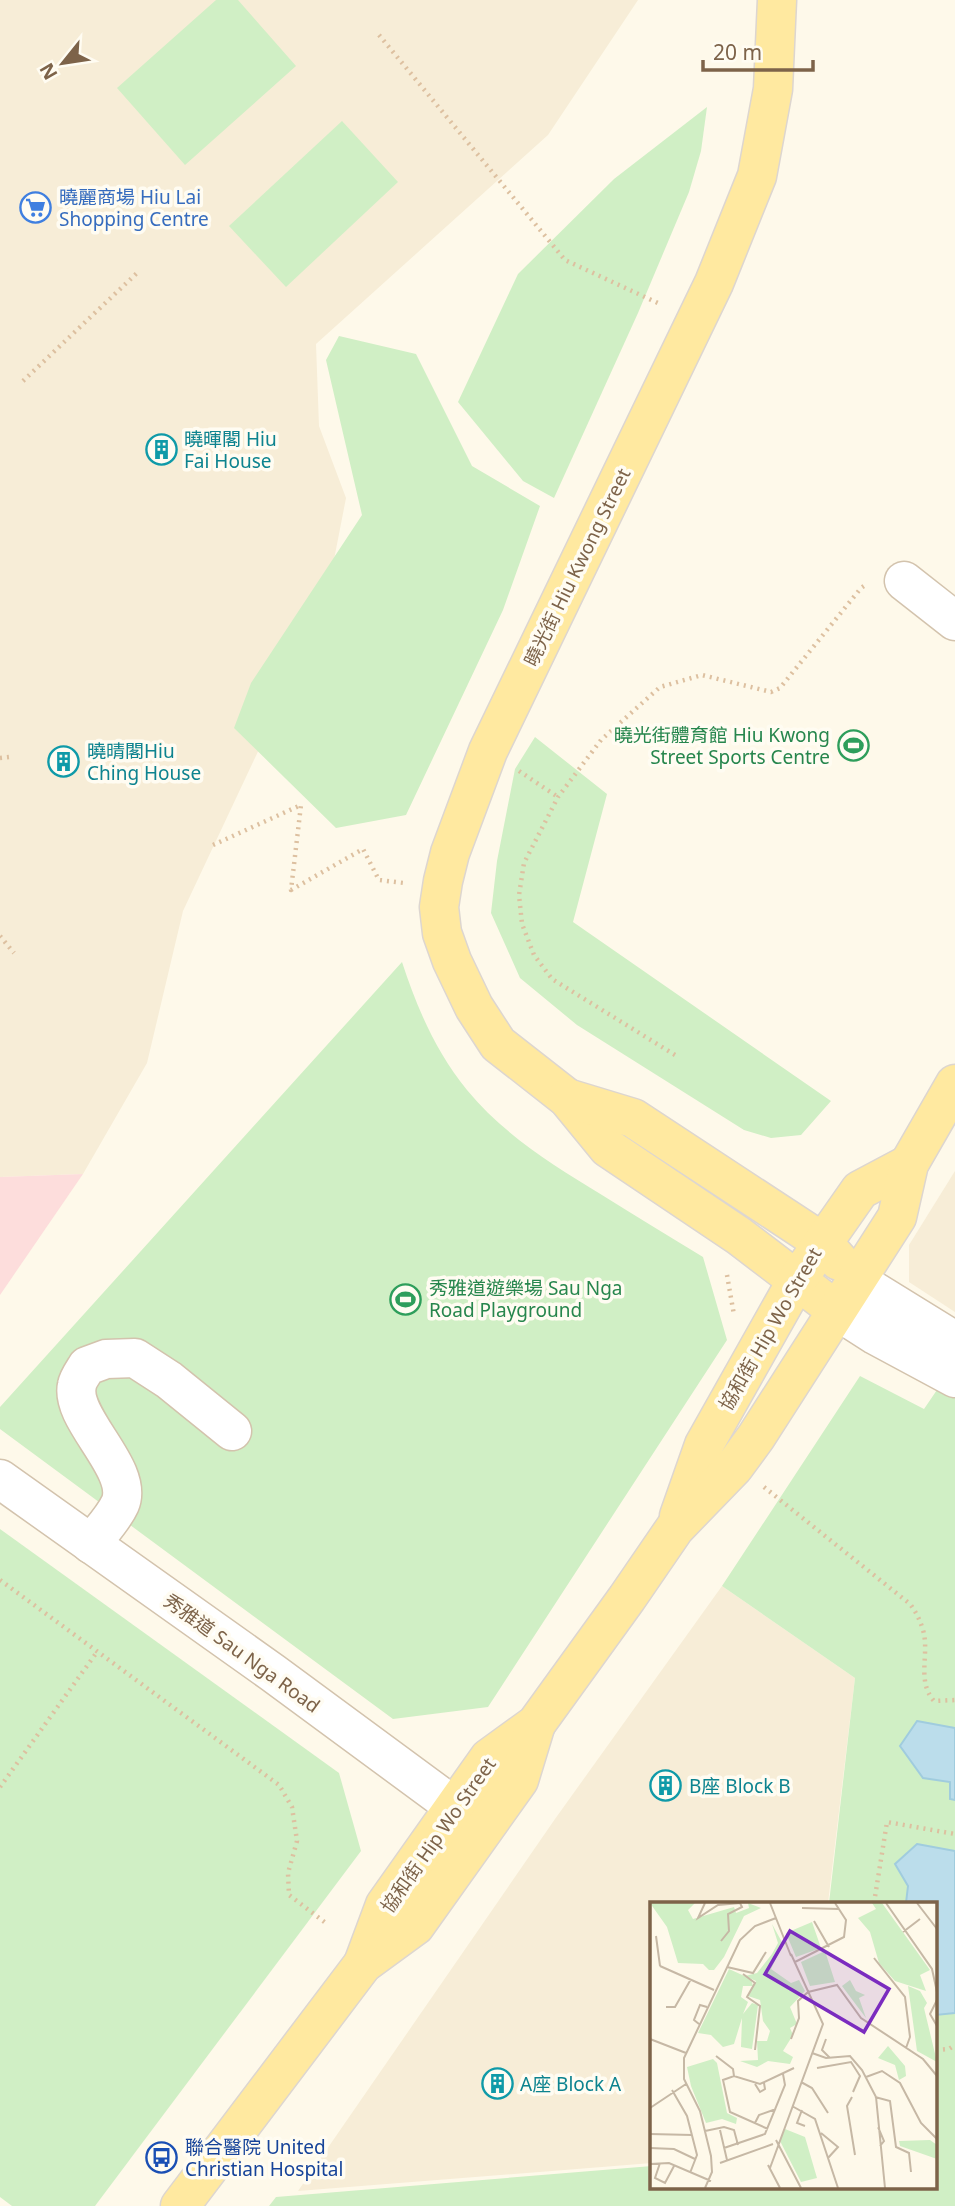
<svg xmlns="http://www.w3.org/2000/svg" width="955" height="2206" viewBox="0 0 955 2206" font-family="'Noto Sans','Noto Sans TC',sans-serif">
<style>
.residential{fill:#f7edd7}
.medical{fill:#fddddc}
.green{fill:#d0efc5}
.water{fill:#bbddeb;stroke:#a0ccde;stroke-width:2}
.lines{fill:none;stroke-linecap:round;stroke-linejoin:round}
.minor-casing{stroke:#d3c3ad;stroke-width:41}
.major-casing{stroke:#ddd6d0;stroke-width:41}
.path{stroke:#ddc0a0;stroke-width:4.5;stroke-dasharray:2 5;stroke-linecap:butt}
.minor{stroke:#fff;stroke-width:38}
.major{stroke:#ffe9a0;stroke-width:38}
.labels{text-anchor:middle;stroke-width:7;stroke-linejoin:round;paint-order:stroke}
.shop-label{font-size:19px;fill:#366cbe;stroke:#fffcf2;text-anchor:start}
.culture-label{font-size:19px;fill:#0d838f;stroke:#fffcf2;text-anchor:start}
.street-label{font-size:19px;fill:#7d6349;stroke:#fffcf2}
.leisure-label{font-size:19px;fill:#27864d;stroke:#fffcf2;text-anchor:end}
.transit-label{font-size:19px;fill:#164399;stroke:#fffcf2;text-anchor:start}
.inset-road{fill:none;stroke:#c6b8a5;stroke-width:2}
.view{fill:#7b2cbf;fill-opacity:0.15;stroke:#7b2cbf;stroke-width:3.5}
.inset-edge{fill:none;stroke:#7d6349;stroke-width:3.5}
</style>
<rect width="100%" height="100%" fill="#fef9ea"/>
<g class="residential">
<polygon points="0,0 638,0 548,135 316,344 319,426 346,498 324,611 183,911 147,1063 83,1174 0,1177"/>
<polygon points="955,1171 955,1312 909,1282 909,1245"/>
<polygon points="722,1586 855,1678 828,1903 652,1903 652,2163 298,2191 555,1819"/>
</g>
<polygon class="medical" points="83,1174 0,1295 0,1177"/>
<g class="green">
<polygon points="216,0 238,0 296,66 185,165 117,88"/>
<polygon points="707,107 701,151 689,192 638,313 554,498 523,481 458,402 518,274 614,179"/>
<polygon points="342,121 398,182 286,287 229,226"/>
<polygon points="339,336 416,354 472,466 540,506 503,610 406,815 336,828 234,728 251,683 362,515 326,360"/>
<polygon points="535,737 607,794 573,922 831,1101 801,1135 771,1138 744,1130 577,1025 520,978 491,913 497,861 515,769"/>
<path d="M402,962C417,1008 436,1052 467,1090C504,1135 553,1165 602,1195C635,1216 669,1236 703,1257L727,1340L488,1707L393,1719L0,1429V1407Z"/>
<polygon points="860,1376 924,1409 939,1387 955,1392 955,2206 269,2206 276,2197 652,2166 652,2187 936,2187 936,1903 829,1903 855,1678 722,1586"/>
<polygon points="0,1529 339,1773 361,1851 95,2206 12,2206 0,2197"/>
</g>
<g class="water">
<polygon points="917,1721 955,1728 955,1800 950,1799 950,1782 923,1778 900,1746"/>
<polygon points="917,1844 955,1851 955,2013 936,2015 936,1903 906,1903 908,1886 895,1864"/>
</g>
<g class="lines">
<defs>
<g id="minor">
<polyline points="904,581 955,621"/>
<polyline points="856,1280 955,1341"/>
<polyline points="836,1310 875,1335 955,1378"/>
<polyline points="0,1479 273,1673 482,1827"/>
<path d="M91,1544C100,1532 113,1519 120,1504C135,1469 69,1419 77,1385C78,1379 84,1371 87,1366L106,1359L135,1358L169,1380L232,1431"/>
</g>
<g id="major">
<polyline points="777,0 773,89 757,176 714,283 488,751 450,853 443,881 439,907 442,933 452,961 474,1007 498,1044 567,1098 608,1148 739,1236 836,1310"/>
<polyline points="567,1098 633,1118 822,1242 839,1261"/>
<polyline points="679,1516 704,1445 797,1280 860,1190 909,1164"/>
<polyline points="363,1964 385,1905 489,1758 536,1724 627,1598 675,1528 734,1467 756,1437 897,1217 909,1164 955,1084"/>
<polyline points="180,2206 363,1964 415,1926 519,1780 536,1724"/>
</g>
</defs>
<use href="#minor" class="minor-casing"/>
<use href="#major" class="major-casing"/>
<g class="path">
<polyline points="379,35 565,260 660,304"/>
<polyline points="23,381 137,273"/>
<polyline points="0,758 9,757"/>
<polyline points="519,771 558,797"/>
<polyline points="213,845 301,805 291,890 363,849 379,880 404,883"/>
<polyline points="0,936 14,953"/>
<polyline points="675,1055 552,979 534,955 522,924 519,895 524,863 558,797 601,740 660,687 702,675 771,692 780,688 861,588 867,584"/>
<polyline points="727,1275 734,1315"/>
<path d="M764,1487L910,1604C916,1612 920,1620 923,1630C930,1654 916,1680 934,1701L955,1700"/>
<polyline points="0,1580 279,1785 292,1807 297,1841 288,1873 289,1895 327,1924"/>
<polyline points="0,1787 97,1652"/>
<polyline points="874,1903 887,1822 955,1834"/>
<polyline points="936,2050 949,2049 955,2045"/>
</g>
<use href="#minor" class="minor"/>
<use href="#major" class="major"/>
</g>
<defs>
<symbol id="supermarket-ring" viewBox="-11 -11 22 22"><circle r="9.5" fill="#fffcf2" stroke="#3f7fe0" stroke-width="1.5"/><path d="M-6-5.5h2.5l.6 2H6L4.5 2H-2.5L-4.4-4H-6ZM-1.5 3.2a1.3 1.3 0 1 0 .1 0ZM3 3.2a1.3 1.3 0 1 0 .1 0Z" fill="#3f7fe0"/></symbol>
<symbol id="building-ring" viewBox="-11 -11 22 22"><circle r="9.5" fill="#fffcf2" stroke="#0f9aa8" stroke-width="1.5"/><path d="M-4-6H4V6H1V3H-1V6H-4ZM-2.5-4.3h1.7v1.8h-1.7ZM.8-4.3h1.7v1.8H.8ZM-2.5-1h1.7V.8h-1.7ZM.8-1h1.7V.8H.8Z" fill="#0f9aa8"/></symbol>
<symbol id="stadium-ring" viewBox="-11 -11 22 22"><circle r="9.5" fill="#fffcf2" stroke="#2e9e5b" stroke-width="1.5"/><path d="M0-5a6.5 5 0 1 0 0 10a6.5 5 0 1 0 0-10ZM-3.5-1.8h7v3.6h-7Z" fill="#2e9e5b"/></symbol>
<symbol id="bus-ring" viewBox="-11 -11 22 22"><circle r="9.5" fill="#fffcf2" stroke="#1a4fb4" stroke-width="1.5"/><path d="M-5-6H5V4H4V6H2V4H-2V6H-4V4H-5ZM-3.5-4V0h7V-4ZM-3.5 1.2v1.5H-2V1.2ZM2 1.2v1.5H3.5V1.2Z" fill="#1a4fb4"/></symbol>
</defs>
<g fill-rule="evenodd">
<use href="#supermarket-ring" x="18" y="190" width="35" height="35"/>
<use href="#building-ring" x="144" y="432" width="35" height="35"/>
<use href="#stadium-ring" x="836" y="728" width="35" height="35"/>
<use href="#building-ring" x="46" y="744" width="35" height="35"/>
<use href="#stadium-ring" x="388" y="1282" width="35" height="35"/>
<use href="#building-ring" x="648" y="1768" width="35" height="35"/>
<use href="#building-ring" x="480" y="2066" width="35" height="35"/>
<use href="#bus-ring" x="144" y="2140" width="35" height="35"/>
</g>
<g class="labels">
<g class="shop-label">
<text x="59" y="204">曉麗商場 Hiu Lai<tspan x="59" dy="22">Shopping Centre</tspan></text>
</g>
<g class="culture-label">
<text x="184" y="446">曉暉閣 Hiu<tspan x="184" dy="22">Fai House</tspan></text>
<text x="87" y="758">曉晴閣Hiu<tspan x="87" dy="22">Ching House</tspan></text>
<text x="689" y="1793">B座 Block B</text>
<text x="520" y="2091">A座 Block A</text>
</g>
<g class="street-label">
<text transform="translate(577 567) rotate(-64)" y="7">曉光街 Hiu Kwong Street</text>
<text transform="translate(770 1329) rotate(-60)" y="7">協和街 Hip Wo Street</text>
<text transform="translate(242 1653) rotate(36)" y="7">秀雅道 Sau Nga Road</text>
<text transform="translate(438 1835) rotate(-55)" y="7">協和街 Hip Wo Street</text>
</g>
<g class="leisure-label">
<text x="830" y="742">曉光街體育館 Hiu Kwong<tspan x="830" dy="22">Street Sports Centre</tspan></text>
<text x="429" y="1295" text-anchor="start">秀雅道遊樂場 Sau Nga<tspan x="429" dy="22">Road Playground</tspan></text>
</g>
<g class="transit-label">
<text x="185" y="2154">聯合醫院 United<tspan x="185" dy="22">Christian Hospital</tspan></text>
</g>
</g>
<g transform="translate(650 1902)">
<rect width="287" height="287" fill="#fef9ea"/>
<path d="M0,1H45L38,8L43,17L84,5L86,11L99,6L98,1L111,6L94,14L74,55L64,68H59L53,62L28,61L17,25ZM222,1H232L280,68L270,73L276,89L245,79L229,61L220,30L208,16L226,7ZM162,20L171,46L146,55L136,31ZM122,22L133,42L121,67L141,81L149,78L155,89L140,105L147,122L140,126L143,133L133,149L143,155L140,162L118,159L107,165L90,159L108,158L107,139H117L120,129L113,119L110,98L98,94L106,79L95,74L107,71L122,52L128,41ZM175,49L185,80L160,84L151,60ZM79,67L101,77L103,84H93L91,95L98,100L93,112L102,101L108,103L102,147L91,145L92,116L84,142L73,145L61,133L48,131ZM200,78L206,89L215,93L209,96L216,116L192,84ZM258,84L270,89L277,101L274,106L287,160L267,149ZM238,144L255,164L256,174L249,178L245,163L228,156ZM63,157L67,161L77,211L87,216L86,222L72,217L56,221L41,184L37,165ZM135,227L155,235L167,276L151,280L130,239ZM280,238L287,243V257L250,244L249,239Z" fill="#d0efc5"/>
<path class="inset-road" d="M55,1L48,16L68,3L91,1M120,1L141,54M236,1L282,67L287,90M267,1L287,27M152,6L189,7M164,19L179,45M253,30L270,17M6,34L10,64M71,39L79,29L78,12L92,5L90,1M224,56L255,95L260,135L256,146M145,60L194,35L196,18L185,1M10,64L64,88M77,65L103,71L116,50M93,72L105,81L97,95L110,104L105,148M158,90L187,83L211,116L273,157L287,174M287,98L280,112L287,124M16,105H25L41,77M49,122L44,118L50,103L57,105M0,137L36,151M141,137L149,116L148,99L158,90M176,137L172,148L180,156M162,151L176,156L200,154L212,168L226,195L235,286M66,154L83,167L84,174M167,166L201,160L210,174L203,190M216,175L232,169L250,181L271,221L287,237M151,180L162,186L178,211M105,182L110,190L115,187L114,181M22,188L37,214L47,253L40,271M202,195L197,204L205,253M225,195L240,199L246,245L259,251L261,270M142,204L165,217L188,286M0,206L36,182M152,208L147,221L155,224M105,221L109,213L126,207M228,225L234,239L230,244M118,227L80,210L73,178L84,174L110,182L144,166M70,228L77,258M55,229L74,225L84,228L88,243M171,231L188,245L178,256M0,232L42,233M126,238L151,286M0,246L24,247L45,257M74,246L115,232L135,183L133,172M10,261L5,276L15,281L24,264M70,261L123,242M0,262L19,261L61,279M118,263L130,286M120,266L173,122L141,52M55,286L62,270L61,254L50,209L34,177V156L90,38L105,24L126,16"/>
<path class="view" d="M140,29L239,87L214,130L115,72Z"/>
<rect width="287" height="287" class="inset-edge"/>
</g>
<g transform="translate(63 63) rotate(240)" stroke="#fffcf2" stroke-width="5" paint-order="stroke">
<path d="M0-5L12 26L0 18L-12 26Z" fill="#7d6349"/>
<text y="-10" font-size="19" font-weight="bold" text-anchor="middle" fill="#7d6349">N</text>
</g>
<path d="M703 60v10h110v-10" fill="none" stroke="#7d6349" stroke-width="3.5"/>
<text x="713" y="60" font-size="21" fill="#7d6349" stroke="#fffcf2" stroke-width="5" paint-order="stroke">20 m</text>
</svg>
